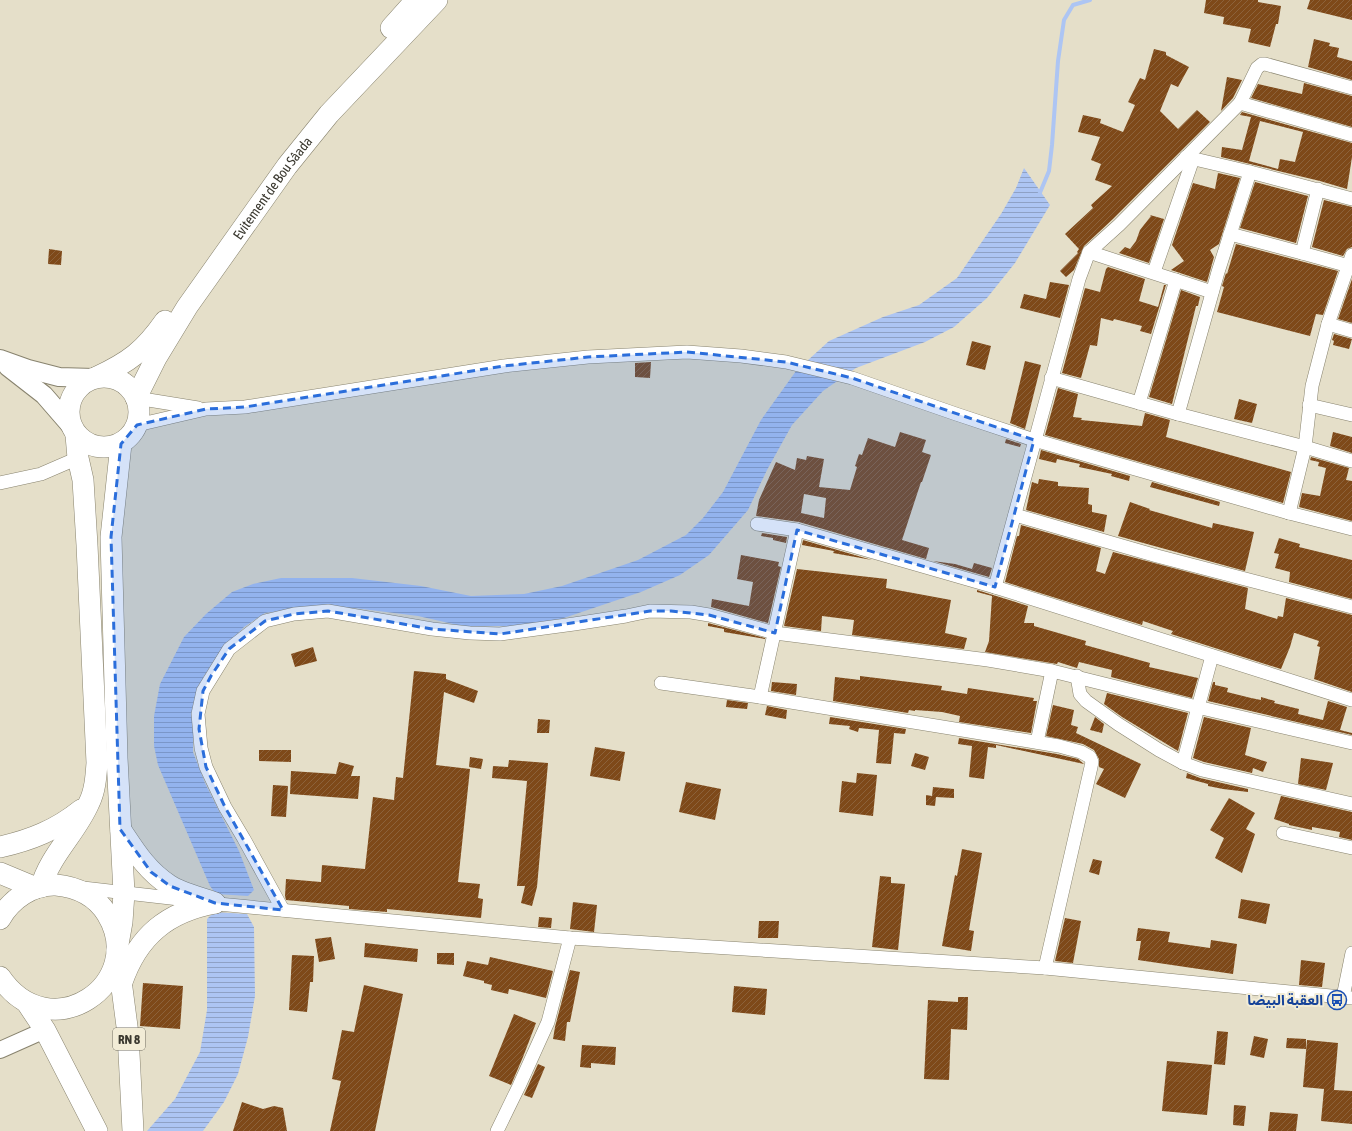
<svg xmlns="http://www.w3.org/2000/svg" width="1352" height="1131" viewBox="0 0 1352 1131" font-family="'Asap Condensed','Noto Sans Arabic',sans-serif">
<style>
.water{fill:url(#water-rules)}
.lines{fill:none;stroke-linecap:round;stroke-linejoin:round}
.stream{stroke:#adc5f3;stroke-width:4}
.building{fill:url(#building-hatch);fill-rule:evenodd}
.minor-casing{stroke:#88836e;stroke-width:14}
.tertiary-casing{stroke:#88836e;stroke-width:18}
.secondary-casing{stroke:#88836e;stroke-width:20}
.trunk-casing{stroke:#88836e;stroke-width:22}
.minor{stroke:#fff;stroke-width:13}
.tertiary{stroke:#fff;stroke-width:16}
.secondary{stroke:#fff;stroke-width:18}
.trunk{stroke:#fff;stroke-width:21}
.marked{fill:#2b6edb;fill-opacity:0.2;stroke:#2b6edb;stroke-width:3;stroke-dasharray:8 5;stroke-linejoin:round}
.labels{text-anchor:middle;stroke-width:4;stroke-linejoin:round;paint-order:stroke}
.shield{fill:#f2ecd6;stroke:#726f62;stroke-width:1}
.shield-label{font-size:13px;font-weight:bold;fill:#3b3930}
.street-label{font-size:14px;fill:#3b3930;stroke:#f2ecd6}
.transit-label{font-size:14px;font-weight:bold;fill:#164399;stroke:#f2ecd6;text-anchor:end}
</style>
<defs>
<pattern id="water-rules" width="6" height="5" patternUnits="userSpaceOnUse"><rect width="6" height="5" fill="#adc5f3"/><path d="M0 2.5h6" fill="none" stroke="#8ea1c5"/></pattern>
<pattern id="building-hatch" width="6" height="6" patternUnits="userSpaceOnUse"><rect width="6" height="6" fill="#7e4919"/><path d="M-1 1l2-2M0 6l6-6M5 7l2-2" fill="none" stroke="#8c623b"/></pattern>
</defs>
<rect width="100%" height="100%" fill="#e5dfc9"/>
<g class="water">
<polygon points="1024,168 1050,205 1015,263 987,298 954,327 925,342 856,368 823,391 792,425 767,470 748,510 709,555 680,575 641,592 558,620 517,626 462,626 418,616 354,608 312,607 265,613 244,627 221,651 204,676 194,704 193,731 193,752 205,783 239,851 254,890 248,896 216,894 210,886 158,765 154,746 154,716 160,684 184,637 206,614 232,592 253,584 281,578 352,578 421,586 471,596 524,594 562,586 638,560 686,535 703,518 723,492 761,420 796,371 829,341 883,317 919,305 957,278 1001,214 1016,188"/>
<polygon points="214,912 247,914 254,927 255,996 248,1037 238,1074 224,1102 203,1131 147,1131 175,1099 200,1052 207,1010 207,919"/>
</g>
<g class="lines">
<polyline class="stream" points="1039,195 1049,171 1052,145 1058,61 1064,20 1073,5 1090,0"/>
</g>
<g class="building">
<polygon points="1206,0 1258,0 1258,2 1281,6 1278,24 1276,24 1270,47 1248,42 1251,29 1223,24 1224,17 1204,13"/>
<polygon points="1310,0 1352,0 1352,20 1307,9"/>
<polygon points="1314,39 1330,43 1329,46 1339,48 1337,57 1352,61 1352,80 1308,67"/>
<polygon points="1154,49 1166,52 1166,55 1189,67 1178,87 1171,84 1160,111 1178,129 1197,110 1210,122 1113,219 1084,246 1074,270 1066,277 1060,271 1078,253 1077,252 1079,249 1065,234 1093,208 1091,205 1112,186 1095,180 1101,164 1091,160 1100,137 1078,132 1083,115 1101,119 1100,123 1123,132 1135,105 1128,102 1140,78 1145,80"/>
<polygon points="1227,77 1242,80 1233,98 1221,111"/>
<polygon points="1304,83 1352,96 1352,127 1251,98 1258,84 1302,94"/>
<path d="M1242,112L1352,143V157L1347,189L1320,181L1221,157L1222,147L1242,150L1251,117L1240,115ZM1260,121L1303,132L1295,162L1280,159L1278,169L1249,161Z"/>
<polygon points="1218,173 1240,178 1219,244 1210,250 1214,257 1207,282 1171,270 1184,261 1172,245 1193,183 1215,189"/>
<polygon points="1255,182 1308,196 1296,243 1240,228"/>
<polygon points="1324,200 1352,207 1352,247 1347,249 1343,256 1312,247"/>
<polygon points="1150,215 1164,219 1149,263 1119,253 1125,247 1130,249 1136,241 1140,230 1151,216"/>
<polygon points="1236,244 1338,271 1323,315 1316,314 1310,336 1217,312 1224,287 1222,286 1226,273 1227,274"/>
<polygon points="49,249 62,251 61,265 48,264"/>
<polygon points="1108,267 1145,279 1139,301 1158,307 1164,285 1166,285 1151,334 1140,331 1142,326 1114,319 1113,321 1101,318 1097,346 1090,345 1081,378 1062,373 1085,288 1100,292 1106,269"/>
<polygon points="1352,279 1352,323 1338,319"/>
<polygon points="1050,282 1069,285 1060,318 1020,308 1024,294 1046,299"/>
<polygon points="1181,290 1200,297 1198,306 1196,306 1172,404 1149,397"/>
<polygon points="1334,334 1352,339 1349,349 1333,345 1334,341 1332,340"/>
<polygon points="972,341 991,346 985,370 966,365"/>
<polygon points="1025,361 1041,365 1025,429 1010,423"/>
<polygon points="651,362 650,378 635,377 635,363"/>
<polygon points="1058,388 1078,394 1073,417 1082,418 1081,420 1142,426 1145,413 1170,420 1166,437 1291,472 1283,503 1045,435"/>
<polygon points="1239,399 1257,404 1252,423 1234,419"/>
<path d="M900,432L926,440L922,452L931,455L922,482H921L902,540L929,548L926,559L799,522L756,516L759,500L776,462L795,470L797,458L806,460L807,456L824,459L819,487L850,490L857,467L855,466L859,454L862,455L868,438L895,447ZM804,494L826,498L824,518L801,513Z"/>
<polygon points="1333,432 1352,437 1352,453 1330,446"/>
<polygon points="1006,439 1021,444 1020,447 1005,443"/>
<polygon points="1041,450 1130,476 1129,481 1111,476 1112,474 1079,467 1080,464 1057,459 1056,463 1039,459"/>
<polygon points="1311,457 1349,468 1346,480 1352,481 1352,521 1299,507 1302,493 1320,496 1326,468 1318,466 1319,462 1310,460"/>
<polygon points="1039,479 1058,482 1058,486 1089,488 1088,504 1092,505 1092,512 1107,515 1104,532 1026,510 1032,482 1038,484"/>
<polygon points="1152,482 1220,502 1219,506 1150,487"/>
<polygon points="1130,502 1150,509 1149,510 1212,528 1213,523 1254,532 1245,571 1118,536"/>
<polygon points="1021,525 1101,548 1096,571 1105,574 1113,552 1248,588 1245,609 1277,619 1278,616 1283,617 1286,598 1352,615 1352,692 1314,679 1320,647 1317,646 1319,641 1295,633 1294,633 1290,647 1281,669 1171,634 1173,631 1143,621 1142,625 1005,582 1017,536 1019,536"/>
<polygon points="762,533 787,537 786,543 773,540 773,538 761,536"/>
<polygon points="1279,538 1300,544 1299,547 1352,560 1352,599 1289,582 1290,572 1275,568 1279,554 1274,553"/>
<polygon points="803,540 872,560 833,553 834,551 802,545"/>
<polygon points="741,555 779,562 778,566 781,567 768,623 711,607 712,599 749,606 753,582 737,579"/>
<polygon points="933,561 955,564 972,569 974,563 992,568 989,577"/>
<polygon points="797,569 887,579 886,588 951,600 945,633 967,638 964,649 852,635 854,620 822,616 821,631 784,626"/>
<polygon points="977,590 1028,606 1024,623 1034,623 1034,626 1086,641 1085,645 1150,663 1149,667 1198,678 1192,698 1111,677 1112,670 1079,662 1077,668 1058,662 1057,664 985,652 989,641 992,596 977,592"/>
<polygon points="708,623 765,638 765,639 724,632 724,629 708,626"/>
<polygon points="313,647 317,661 295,667 291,654"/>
<polygon points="414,671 446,674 446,679 478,691 474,703 444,692 436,765 470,769 458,882 480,884 478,898 483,899 481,918 387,909 387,912 349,909 349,906 286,900 285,896 286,879 321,882 322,865 365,869 373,797 394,800 396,777 403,778"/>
<polygon points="860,676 942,686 941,690 967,694 968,688 1034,698 1033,701 1037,701 1031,733 959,722 960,716 942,712 915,710 915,711 909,710 908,713 833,701 835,677 860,680"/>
<polygon points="772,682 797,684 796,695 771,691"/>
<polygon points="1213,682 1215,682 1215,685 1228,688 1227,692 1251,698 1261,700 1261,697 1275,701 1274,703 1299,709 1298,714 1323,720 1328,701 1347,707 1340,730 1352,733 1352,735 1208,701"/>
<polygon points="1107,693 1188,713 1178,751 1122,717 1104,704"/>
<polygon points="727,700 748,703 747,709 726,707"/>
<polygon points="1053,705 1074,710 1071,725 1078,727 1076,733 1141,764 1125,798 1096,784 1104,769 1099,767 1099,759 1094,750 1083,744 1046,736"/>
<polygon points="767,706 787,710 786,719 765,715"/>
<polygon points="830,717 906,729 905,734 894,733 891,764 876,763 879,730 859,728 858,732 849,729 850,726 829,724"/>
<polygon points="1095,717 1104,724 1102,733 1090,730"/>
<polygon points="1204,717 1251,728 1245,755 1267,762 1263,772 1253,768 1252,773 1204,762 1193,758"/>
<polygon points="538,719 550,720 549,733 537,733"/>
<polygon points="959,738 1057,754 1078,759 1084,764 996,745 996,748 988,747 984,779 969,777 972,746 958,744"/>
<polygon points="595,747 625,752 620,781 590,776"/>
<polygon points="259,750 291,750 291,762 259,761"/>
<polygon points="915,753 929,757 925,770 911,766"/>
<polygon points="470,757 483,759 481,769 469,767"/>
<polygon points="1301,758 1333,763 1326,790 1298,784"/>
<polygon points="509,760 548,763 537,887 532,906 521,903 525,886 517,886 527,781 492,778 493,766 508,767"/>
<polygon points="339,762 354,766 351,776 360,776 358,799 290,794 291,771 336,774"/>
<polygon points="857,773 877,775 873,816 839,812 842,781 856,783"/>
<polygon points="1187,773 1200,778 1248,789 1248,792 1223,789 1208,786 1208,784 1186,778"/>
<polygon points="686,782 721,789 715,820 679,812"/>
<polygon points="273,785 288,786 286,817 271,816"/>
<polygon points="933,787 954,789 954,798 936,797 935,806 926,805 926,795 932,796"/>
<polygon points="1281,796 1352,812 1352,840 1339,837 1340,832 1312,827 1312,830 1289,825 1289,824 1274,819"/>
<polygon points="1229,798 1255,813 1246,829 1255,834 1242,873 1215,858 1224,838 1210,830"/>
<polygon points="962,849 982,853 969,930 974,931 971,951 942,946 955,875 957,876"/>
<polygon points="1093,859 1102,861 1099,875 1089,872"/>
<polygon points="880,876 891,877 891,883 905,884 898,950 872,947"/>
<polygon points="1241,899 1270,904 1266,924 1238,918"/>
<polygon points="573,902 597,905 594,932 570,929"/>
<polygon points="539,917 552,918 551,928 538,927"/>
<polygon points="1065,918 1081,921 1073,963 1055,961"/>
<polygon points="759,921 779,921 778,938 758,938"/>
<polygon points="1138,928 1170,932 1168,942 1210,948 1211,940 1237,944 1233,974 1138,960 1141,941 1136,941"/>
<polygon points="331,937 335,959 319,962 315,939"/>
<polygon points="365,943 418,949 417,962 364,957"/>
<polygon points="437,953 454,953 454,965 437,964"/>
<polygon points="292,955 314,956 313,982 310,982 307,1012 289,1010"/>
<polygon points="490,957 553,971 546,998 509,989 508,994 491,990 492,985 484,983 484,981 463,976 467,961 488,965"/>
<polygon points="1301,960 1325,963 1322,987 1299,985"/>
<polygon points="570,970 580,972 570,1022 567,1022 565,1041 553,1039 555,1027"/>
<polygon points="143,983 183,986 180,1029 140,1026"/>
<polygon points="364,985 403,994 375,1131 330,1131 341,1081 332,1079 342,1030 354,1032"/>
<polygon points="734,986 767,989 765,1015 732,1012"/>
<polygon points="958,997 968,997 967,1030 951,1029 949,1080 924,1079 928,1000 958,1002"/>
<polygon points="514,1014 536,1023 523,1057 511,1085 489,1076"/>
<polygon points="1217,1031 1228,1032 1225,1065 1214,1064"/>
<polygon points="1254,1036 1268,1039 1264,1058 1250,1055"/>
<polygon points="1287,1038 1306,1039 1306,1049 1286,1048"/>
<polygon points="1307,1040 1338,1043 1334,1090 1352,1091 1352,1124 1321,1121 1324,1089 1303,1087"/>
<polygon points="582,1045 616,1047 615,1065 591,1063 591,1068 580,1067"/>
<polygon points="1167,1061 1212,1065 1207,1115 1162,1111"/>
<polygon points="538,1064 545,1067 532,1098 524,1095"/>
<polygon points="242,1102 263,1109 274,1106 283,1108 287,1131 233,1131"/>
<polygon points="1234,1105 1246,1106 1244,1126 1233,1125"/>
<polygon points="1270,1112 1298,1114 1296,1131 1268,1131"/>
</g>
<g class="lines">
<defs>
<g id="minor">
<polyline points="1240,103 1257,68 1262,64 1265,64 1352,88"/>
<polyline points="1186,157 1250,172 1352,199"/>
<polyline points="1250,172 1218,272 1178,414 1305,447 1352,461"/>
<polyline points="1230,234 1302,253 1349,266"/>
<polyline points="1089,252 1212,292"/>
<polyline points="1302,253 1318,189"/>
<polyline points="1154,272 1193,159"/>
<polyline points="1328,324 1352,331"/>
<polyline points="1051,378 1178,414"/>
<polyline points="136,398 198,408"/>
<polyline points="1139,403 1176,280"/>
<polyline points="1309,405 1352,415"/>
<polyline points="137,425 206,409 245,407 504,366 588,357 687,352 741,356 786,362 852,378 956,414 1034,440 1289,513 1352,529"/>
<polyline points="0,483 41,474 78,458"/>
<polyline points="1289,513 1305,447 1312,386 1328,324 1352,255"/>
<polyline points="1015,515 1157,556 1352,607"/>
<polyline points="757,524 797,530 995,587 1352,700"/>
<polyline points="995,587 1079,279 1089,252 1119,225 1240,103 1352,135"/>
<polyline points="1077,676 1080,694 1086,701 1118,724 1159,750 1183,763 1202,770 1352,804"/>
<polyline points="661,683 760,697 1059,746 1081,752 1090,757 1092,762 1091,767 1045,968"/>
<polyline points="760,697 797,530"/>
<polyline points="1037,742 1052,671"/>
<polyline points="1183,763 1212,656"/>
<polyline points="1283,833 1352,848"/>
<polyline points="83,888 188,900"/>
<polyline points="208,903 570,938 1045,968 1352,998"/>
<polyline points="283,910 244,839 225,807 206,767 201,748 198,714 203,691 229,649 265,621 294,614 328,611 432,629 470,633 500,634 574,624 626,616 650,611 691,612 709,615 775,633 988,660 1052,671 1197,707 1352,743"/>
<polyline points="1343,997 1352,953"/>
<polyline points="497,1131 519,1086 548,1022 570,938"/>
</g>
<polyline id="tertiary" points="0,1050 45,1030"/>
<g id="secondary">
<polyline points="0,359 28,369 59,377 94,378"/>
<polyline points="8,367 44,395 70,425"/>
</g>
<g id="trunk">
<polyline points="391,28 416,0"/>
<circle cx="104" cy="412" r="35"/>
<path d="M97,377C129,362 144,351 165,321"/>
<path id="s1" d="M136,398L156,358L187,307L287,166L329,114L437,0"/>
<polyline points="121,444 111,537 117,758 124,893 122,922 117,950 128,1034 133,1131"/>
<path d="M121,830C135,851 147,871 169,885C180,893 202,898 215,903"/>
<path d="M0,847C31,840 56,830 81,810"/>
<polyline points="0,873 36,888"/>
<path d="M41,887C50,855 76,833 89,803C95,791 96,777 97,763L87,545L83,480L78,458L76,435"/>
<path d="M0,919C11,899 33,884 56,885C77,887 96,896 107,914C149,983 50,1051 0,977"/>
<path d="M122,982C138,936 167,912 215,903"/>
<polyline points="27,1003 45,1030 97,1131"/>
</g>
</defs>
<use href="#minor" class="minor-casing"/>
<use href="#tertiary" class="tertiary-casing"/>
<use href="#secondary" class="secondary-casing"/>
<use href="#trunk" class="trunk-casing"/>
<use href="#minor" class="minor"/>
<use href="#tertiary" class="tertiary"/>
<use href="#secondary" class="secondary"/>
<use href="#trunk" class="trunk"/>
</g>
<path class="marked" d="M687,352L786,362L852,378L1034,440L995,587L797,530L775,633L709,615L671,611H650L500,634L432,629L328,611L294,614L265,621L229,649L211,676L203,691L199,729L206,767L225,807L283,910L215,903L170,886L151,872L120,829L111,537L121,444L137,425L206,409L245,407L504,366L588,357Z"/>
<defs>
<symbol id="bus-ring" viewBox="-11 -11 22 22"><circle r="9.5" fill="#f2ecd6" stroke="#1a4fb4" stroke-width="1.5"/><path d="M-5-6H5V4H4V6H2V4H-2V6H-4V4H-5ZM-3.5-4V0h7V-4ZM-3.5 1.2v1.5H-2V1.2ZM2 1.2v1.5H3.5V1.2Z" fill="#1a4fb4"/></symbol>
</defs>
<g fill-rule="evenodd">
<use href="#bus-ring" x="1326" y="989" width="22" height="22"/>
</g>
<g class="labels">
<rect class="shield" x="113" y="1028" width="32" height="22" rx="3"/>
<g class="shield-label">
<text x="129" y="1044">RN 8</text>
</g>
<g class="street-label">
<text dy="5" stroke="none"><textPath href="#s1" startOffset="251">Evitement de Bou Sâada</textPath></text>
</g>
<g class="transit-label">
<text x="1323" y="1005">العقبة البيضا</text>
</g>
</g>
</svg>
